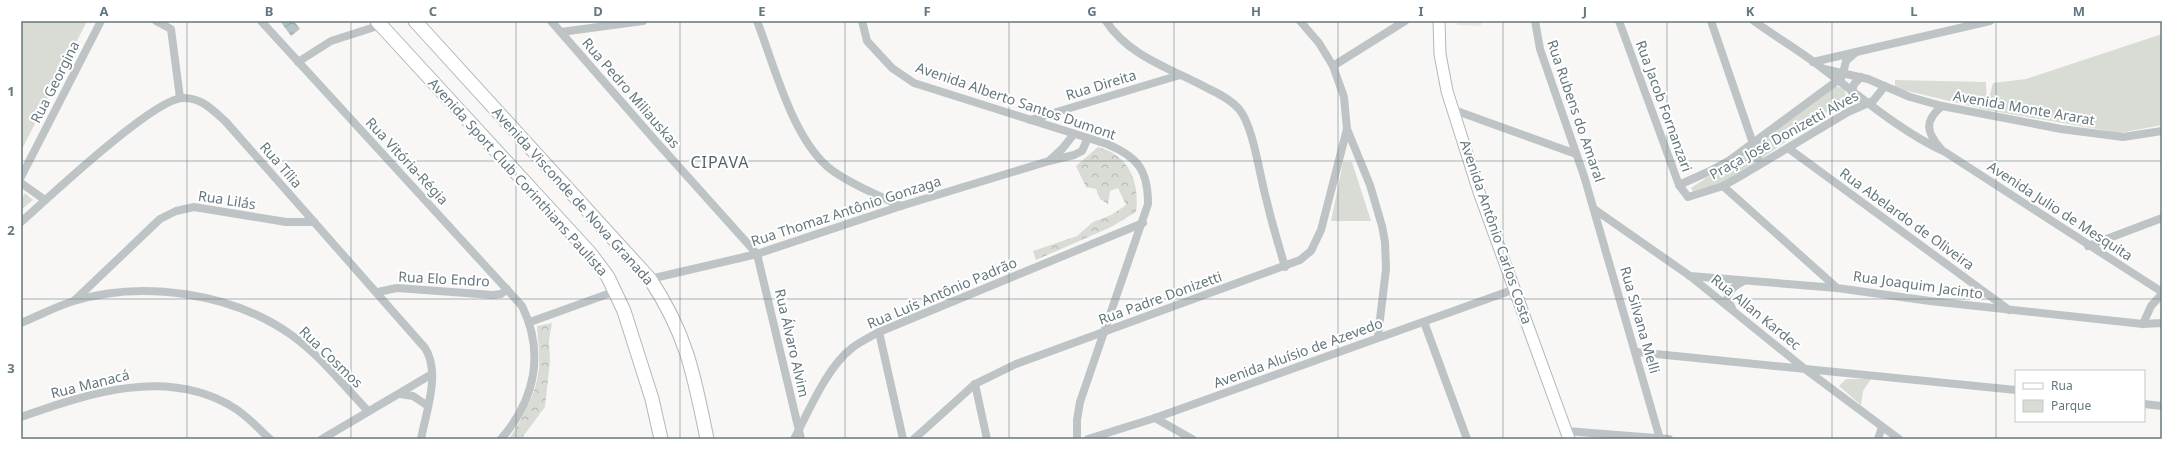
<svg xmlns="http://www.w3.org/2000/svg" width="2183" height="460" viewBox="0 0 2183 460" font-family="'Noto Sans',sans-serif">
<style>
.built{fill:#e8e9e8}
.forest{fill:url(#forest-crowns)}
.park{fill:#d8dcd4}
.water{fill:url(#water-waves)}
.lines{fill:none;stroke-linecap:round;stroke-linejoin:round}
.secondary-casing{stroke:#b1b8bb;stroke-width:13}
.primary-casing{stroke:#b2b8bb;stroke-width:15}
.minor{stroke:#bec4c6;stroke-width:8}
.secondary{stroke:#fff;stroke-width:11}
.primary{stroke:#fff;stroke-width:13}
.grid{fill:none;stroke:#64777e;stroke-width:1;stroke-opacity:0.55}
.labels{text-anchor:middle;stroke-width:4;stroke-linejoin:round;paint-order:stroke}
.street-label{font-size:14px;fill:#64777e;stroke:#fff}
.quarter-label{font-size:16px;letter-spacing:1px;fill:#56646a;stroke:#fff}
.neatline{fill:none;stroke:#64777e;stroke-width:1.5}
.grid-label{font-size:13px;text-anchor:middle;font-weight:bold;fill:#64777e}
</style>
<defs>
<pattern id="forest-crowns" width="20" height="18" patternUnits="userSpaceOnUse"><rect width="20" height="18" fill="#d8dcd4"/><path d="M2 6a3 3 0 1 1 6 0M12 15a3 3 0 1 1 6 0" fill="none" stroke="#b3b7b1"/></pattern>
<pattern id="water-waves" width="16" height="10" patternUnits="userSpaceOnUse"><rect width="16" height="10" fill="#b5c4c6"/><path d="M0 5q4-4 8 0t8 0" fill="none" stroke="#97a4a6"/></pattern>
</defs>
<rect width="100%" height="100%" fill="#f8f7f5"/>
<polygon class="built" points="1457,21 1482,21 1481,26 1457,25"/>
<g class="forest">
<path d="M1098,147C1129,155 1140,182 1136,212L1111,227L1036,260L1033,251L1077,236L1093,222L1111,215L1126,205L1118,188L1110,191L1108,204L1100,199L1096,189L1086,187L1076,166Z"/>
<path d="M552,323L549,340L550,361L545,407L521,439H509C523,417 537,393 539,367C540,354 538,340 537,326Z"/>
</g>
<g class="park">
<polygon points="21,21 87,21 21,151"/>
<polygon points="2162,34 2162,125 2120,133 1987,110 1895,88 1895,80 1986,82 1987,106 1993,83 2026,79"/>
<polygon points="1835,86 1844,89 1846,95 1845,99 1757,162 1721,183 1693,191 1691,188 1750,149"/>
<polygon points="1343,162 1352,162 1371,221 1331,221"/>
<polygon points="25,193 33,200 21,210 21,199"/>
<polygon points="1846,379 1871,379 1863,391 1861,405 1839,386"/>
</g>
<polygon class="water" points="280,21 294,21 300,29 291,36"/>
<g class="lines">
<defs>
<polyline id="secondary" points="1439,21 1440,54 1447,91 1479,192 1569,439"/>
<g id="primary">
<polyline points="377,21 590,253 608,277 624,311 652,399 661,439"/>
<path d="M415,21L650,279C687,335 694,375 707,439"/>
</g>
</defs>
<use href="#secondary" class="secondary-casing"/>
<use href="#primary" class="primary-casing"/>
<g class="minor">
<polyline points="156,21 171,29 180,98"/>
<path d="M261,21L522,306C545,353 535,400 501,439"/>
<polyline points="551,21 653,138 757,254 801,439"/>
<path d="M757,21C775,67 793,142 833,171C854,186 878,195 901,206"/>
<path d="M862,21L867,41L892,68L914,83L1107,144C1138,157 1148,170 1148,204L1080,402L1077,420V439"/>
<path d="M1106,21C1129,57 1173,69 1209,89C1220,94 1231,100 1239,109C1254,127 1260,179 1267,202C1272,224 1279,246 1285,267"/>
<polyline points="1300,21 1319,43 1333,66 1344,97 1347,129 1370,185 1382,226 1385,242 1386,269 1378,336"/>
<polyline points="1535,21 1540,49 1584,176 1660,439"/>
<polyline points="1619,21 1679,185 1688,197 1723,186 1739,177 1848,112 1873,101 1885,86"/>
<polyline points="1711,21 1760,164"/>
<path d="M1754,21C1776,37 1800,51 1822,68C1861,97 1900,131 1945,152L2162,292"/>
<polyline points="561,32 643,21"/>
<polyline points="298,62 331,41 381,25"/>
<polyline points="1813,62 1990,21"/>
<polyline points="1333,66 1405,21"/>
<polyline points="1824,69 1868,79 1910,97 1942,106 2061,129 2123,137 2162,131"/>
<polyline points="1843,73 1846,61 1855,53"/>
<polyline points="1852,92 1854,84 1861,77"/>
<polyline points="1454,110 1576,154"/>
<polyline points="1030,120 1180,75"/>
<polyline points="1788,148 2009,310"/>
<path d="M1941,149C1926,132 1924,121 1942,106"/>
<polyline points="1051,159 1062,149 1074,134"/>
<polyline points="21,177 101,21"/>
<polyline points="21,183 45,200"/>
<polyline points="1679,185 1710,171 1730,160 1841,78"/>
<polyline points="1723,186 1837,288"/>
<polyline points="1594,209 1690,276 1805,369 1899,439"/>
<path d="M21,222C48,198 152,100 182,98C201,97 213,110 226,122L425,348C441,373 426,412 421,439"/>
<polyline points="2088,246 2162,218"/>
<polyline points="1690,276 1837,288 1930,301 2143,324 2162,323"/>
<polyline points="650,279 757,254 901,206 1049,161 1074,155 1082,151 1088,138"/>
<polyline points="378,292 397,288 493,295 501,294 507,289"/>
<polyline points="75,300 160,219 176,211 194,207 286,222 314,222"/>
<path d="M1732,308L1727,298C1730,289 1736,285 1744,281"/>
<polyline points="530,322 616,291"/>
<polyline points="1424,322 1467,439"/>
<path d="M21,323C39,316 56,306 74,301C143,280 231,293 290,334C320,355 343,385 368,411"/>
<polyline points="2143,324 2151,306 2162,294"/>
<polyline points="879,332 903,439"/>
<polyline points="1636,352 2016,390"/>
<polyline points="975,384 987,439"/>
<polyline points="400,394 413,396 428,406"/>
<polyline points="2144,404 2162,406"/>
<path d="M21,417C89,393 169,366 236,409C248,417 259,429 270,439"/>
<polyline points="1155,418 1192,439"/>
<polyline points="1566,431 1669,439"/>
<polyline points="322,439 432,374"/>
<path d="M794,439C809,411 827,367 852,348C860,342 870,337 879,332L1143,223"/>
<polyline points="914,439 975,384 1016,364 1300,260 1311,251 1321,230 1347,129"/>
<polyline points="1088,439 1155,418 1515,289"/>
<polyline points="1878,439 1882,427"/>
</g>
<use href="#secondary" class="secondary"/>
<use href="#primary" class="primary"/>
</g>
<path class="grid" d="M187,21V439M351,21V439M516,21V439M680,21V439M845,21V439M1009,21V439M1174,21V439M1338,21V439M1503,21V439M1667,21V439M1832,21V439M1996,21V439M21,161H2162M21,299H2162"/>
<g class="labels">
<g class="street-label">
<text transform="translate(55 82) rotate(-63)" y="5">Rua Georgina</text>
<text transform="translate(1101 85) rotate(-17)" y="5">Rua Direita</text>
<text transform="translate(631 93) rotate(49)" y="5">Rua Pedro Miliauskas</text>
<text transform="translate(1016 101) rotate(19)" y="5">Avenida Alberto Santos Dumont</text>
<text transform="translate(1664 106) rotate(70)" y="5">Rua Jacob Fornanzari</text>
<text transform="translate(2024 108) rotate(10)" y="5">Avenida Monte Ararat</text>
<text transform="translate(1576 111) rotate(71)" y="5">Rua Rubens do Amaral</text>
<text transform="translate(1784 135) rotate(-29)" y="5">Praça José Donizetti Alves</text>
<text transform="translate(407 161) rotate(47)" y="5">Rua Vitória-Régia</text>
<text transform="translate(281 165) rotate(49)" y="5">Rua Tília</text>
<text transform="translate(518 177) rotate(48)" y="5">Avenida Sport Club Corinthians Paulista</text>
<text transform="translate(573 196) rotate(48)" y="5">Avenida Visconde de Nova Granada</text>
<text transform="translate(227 200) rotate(9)" y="5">Rua Lilás</text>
<text transform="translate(846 211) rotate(-18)" y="5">Rua Thomaz Antônio Gonzaga</text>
<text transform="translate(2060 211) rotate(33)" y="5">Avenida Julio de Mesquita</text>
<text transform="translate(1907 219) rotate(36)" y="5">Rua Abelardo de Oliveira</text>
<text transform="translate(1496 232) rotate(71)" y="5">Avenida Antônio Carlos Costa</text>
<text transform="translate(444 279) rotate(3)" y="5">Rua Elo Endro</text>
<text transform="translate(1918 285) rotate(8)" y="5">Rua Joaquim Jacinto</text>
<text transform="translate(942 293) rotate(-23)" y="5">Rua Luís Antônio Padrão</text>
<text transform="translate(1160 298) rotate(-20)" y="5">Rua Padre Donizetti</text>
<text transform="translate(1756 312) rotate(39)" y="5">Rua Allan Kardec</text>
<text transform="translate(1640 320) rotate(74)" y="5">Rua Silvana Melli</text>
<text transform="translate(792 343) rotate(77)" y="5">Rua Álvaro Alvim</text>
<text transform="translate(1298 353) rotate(-20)" y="5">Avenida Aluísio de Azevedo</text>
<text transform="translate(331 357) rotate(44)" y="5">Rua Cosmos</text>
<text transform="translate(90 384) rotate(-14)" y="5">Rua Manacá</text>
</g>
<g class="quarter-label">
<text x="720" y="168">CIPAVA</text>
</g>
</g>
<rect width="2183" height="460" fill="none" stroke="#ffffff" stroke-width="44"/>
<rect x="2015" y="370" width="130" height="52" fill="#ffffff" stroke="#c1c9cb"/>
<rect x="2023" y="383" width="20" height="6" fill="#ffffff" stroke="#c1c9cb"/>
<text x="2051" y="390" font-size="12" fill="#64777e">Rua</text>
<rect x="2023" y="400" width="20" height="12" fill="#d8dcd4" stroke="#c1c9cb"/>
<text x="2051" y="410" font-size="12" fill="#64777e">Parque</text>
<rect x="22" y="22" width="2139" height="416" class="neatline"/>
<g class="grid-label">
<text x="104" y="16">A</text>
<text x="269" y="16">B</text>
<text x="433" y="16">C</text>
<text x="598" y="16">D</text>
<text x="762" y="16">E</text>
<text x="927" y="16">F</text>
<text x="1092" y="16">G</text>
<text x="1256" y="16">H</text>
<text x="1421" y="16">I</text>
<text x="1585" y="16">J</text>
<text x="1750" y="16">K</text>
<text x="1914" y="16">L</text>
<text x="2079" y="16">M</text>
<text x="11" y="96">1</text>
<text x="11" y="235">2</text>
<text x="11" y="373">3</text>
</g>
</svg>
